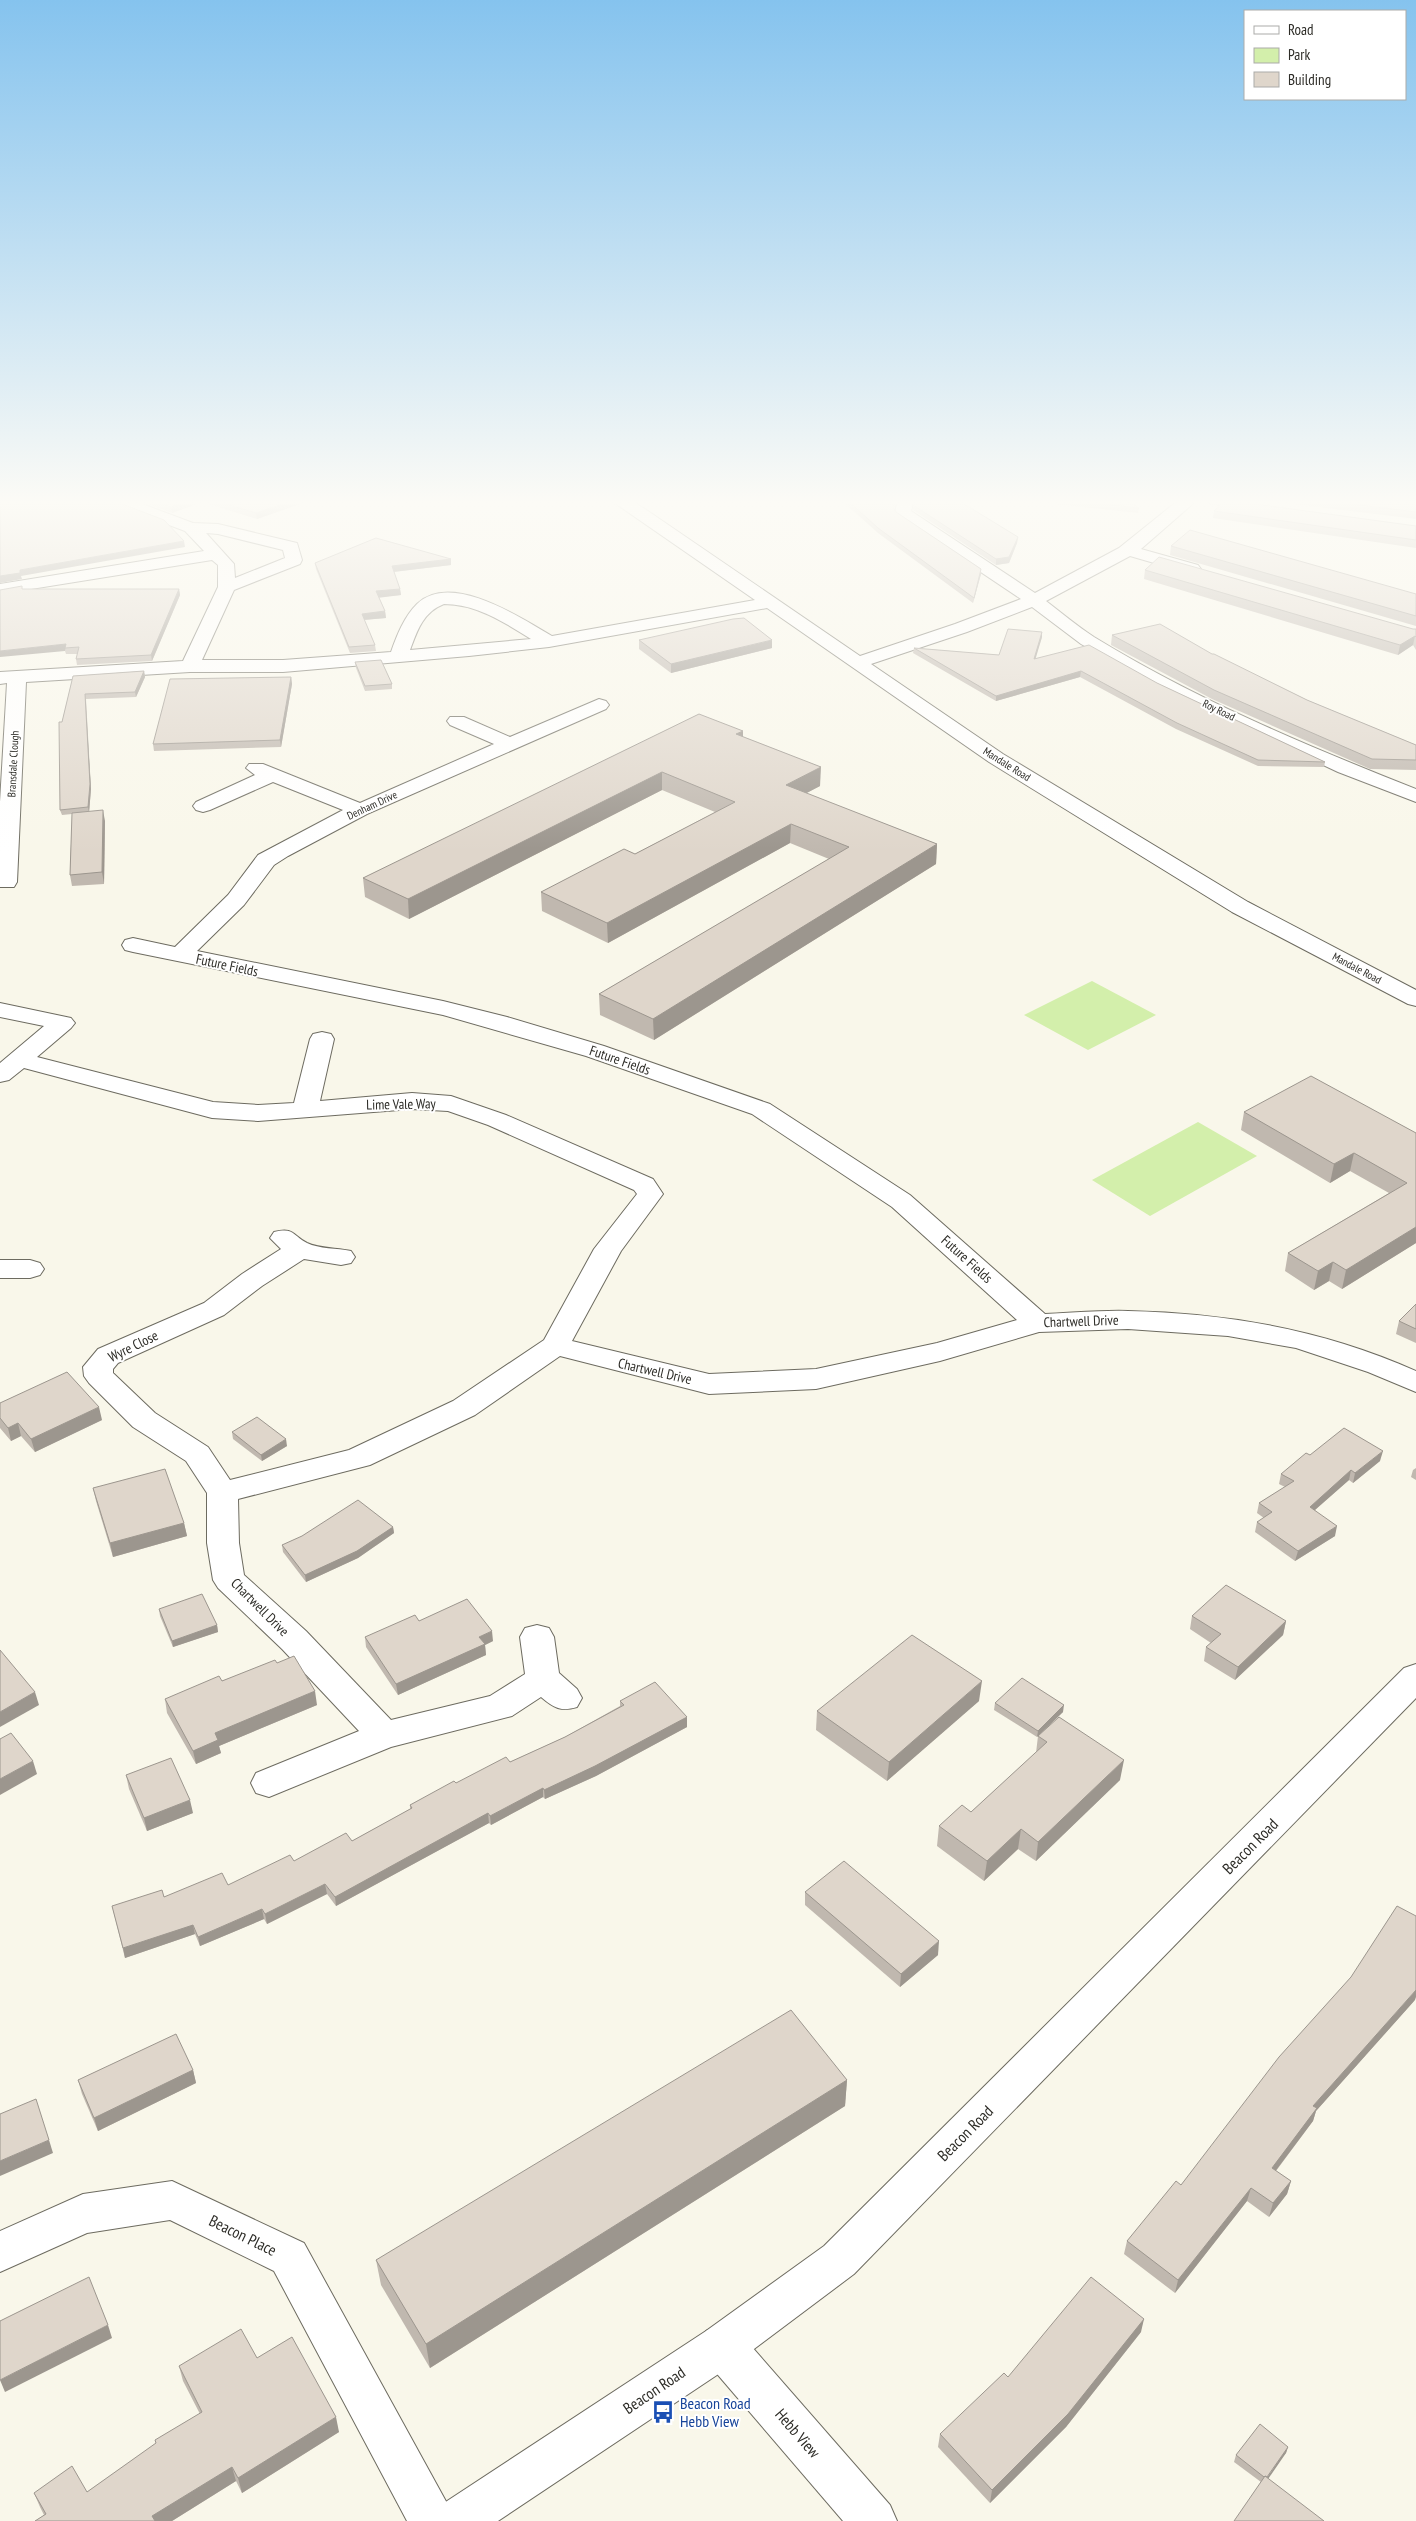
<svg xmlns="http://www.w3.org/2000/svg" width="1416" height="2521" viewBox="0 0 1416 2521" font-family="'PT Sans Narrow',sans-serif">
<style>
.green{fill:#d3efab}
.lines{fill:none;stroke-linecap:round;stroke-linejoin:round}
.minor-casing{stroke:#6d6b60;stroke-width:2}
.secondary-casing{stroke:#6d6b60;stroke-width:2}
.minor{fill:#fff;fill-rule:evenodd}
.secondary{fill:#fff;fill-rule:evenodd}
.wall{fill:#c0b8af}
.shaded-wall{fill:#9c968e}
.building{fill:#dfd6cb;stroke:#9c968e}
.labels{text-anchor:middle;stroke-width:4;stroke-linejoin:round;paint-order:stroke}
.far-street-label{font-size:11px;fill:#2d2c27;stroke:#fff}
.street-label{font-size:14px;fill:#2d2c27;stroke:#fff}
.near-street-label{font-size:16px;fill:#2d2c27;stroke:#fff}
.near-transit-label{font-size:16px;fill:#164399;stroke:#fff;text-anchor:start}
</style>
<rect width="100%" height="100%" fill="#f9f7ea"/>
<g class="green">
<polygon points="1092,981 1156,1015 1088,1050 1024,1015"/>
<polygon points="1198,1122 1257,1156 1150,1216 1092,1180"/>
</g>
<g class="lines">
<defs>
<g id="minor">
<path d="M106,499H129L193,523L218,524L297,543L302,560L300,564L234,590L202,660H283L391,652C397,635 404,617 417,604C451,571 521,618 552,636L755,600L609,499H629L645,509L860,656L955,624L1021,599L897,516L895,513L898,499H914L911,511L1035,593L1119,548L1180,499H1244L1267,503L1269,506L1267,509L1261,511L1196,501L1141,549L1198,565L1201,569L1198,573L1192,574L1130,556L1046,601C1062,613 1077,626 1094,637C1195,699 1307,746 1416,789V802L1338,772L1157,687L1081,644L1032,607L967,632L871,664L1003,754L1248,902L1416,990V1006L1408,1004L1232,912L989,762L767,608L549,647L469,656L283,672H190L26,682L17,882L14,887H0V802L7,683L0,684V672L183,661L218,587V565L212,560L0,594V584L204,551L185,531L108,502ZM206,533L218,534L283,550L285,558L235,578L234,564ZM444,604C476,604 504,622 531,639L410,650C417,631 423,612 444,604Z"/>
<path d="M599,699L606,701L609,705L606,709L367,814L288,856L274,865L244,905L197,951L443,1001L507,1017L604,1046L770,1104L910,1195L1045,1314C1072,1313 1101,1310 1128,1311C1227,1313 1325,1330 1416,1371V1392L1368,1372L1296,1348L1228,1336L1128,1329L1039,1332L940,1361L816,1389L709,1394L560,1356L475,1415L370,1465L238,1499L239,1543L244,1575L306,1631L391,1720L490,1696L525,1674L520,1637L525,1628L537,1625L549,1628L554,1637L559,1673L577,1689L582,1698L577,1707C561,1712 554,1708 541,1697L512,1716L391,1747L269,1797L256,1793L251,1783L256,1773L359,1731L282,1649L218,1588L213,1580L207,1543V1493L186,1461L133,1427L89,1383L84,1376L83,1367L98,1349L204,1303L242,1274L281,1249L270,1238L274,1232C294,1227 292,1235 307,1243C319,1249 337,1248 351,1251L355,1257L351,1263L341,1265L304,1259L262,1286L224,1315L118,1363L113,1369V1373L155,1413L208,1447L230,1480L349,1450L453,1401L544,1340L594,1249L637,1194L634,1190L488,1125L448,1111L412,1109L258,1121L212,1118L24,1068L9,1080L0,1082V1063L44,1026L0,1017V1003L71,1018L75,1023L71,1028L37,1057L213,1102L258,1105L294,1103L310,1039L313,1034L322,1032L331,1034L334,1039L320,1101L412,1093L451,1096L506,1115L653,1179L663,1194L621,1251L572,1341L709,1374L816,1369L937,1343L1017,1320L892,1207L752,1114L586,1056L443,1015L133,952L125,950L122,945L125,940L133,938L175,947L228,895L258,855L343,810L273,782L210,810L203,812L196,810L193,806L196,802L255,775L246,768L249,764H263L360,803L494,744L450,725L447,721L450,717H464L510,737Z"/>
<polygon points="0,1260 30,1260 40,1263 44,1269 40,1275 30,1278 0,1278"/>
<polygon points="172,2181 304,2243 448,2505 455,2521 407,2521 274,2271 170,2220 87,2233 0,2272 0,2231 83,2194"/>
<polygon points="722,2324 738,2331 890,2505 897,2521 843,2521 706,2361 700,2346 706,2331"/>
</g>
<polygon id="secondary" points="1416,1664 1416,1698 854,2274 738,2361 498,2521 434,2521 441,2505 706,2331 824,2246 1404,1668"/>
</defs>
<use href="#minor" class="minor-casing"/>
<use href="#secondary" class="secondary-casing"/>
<use href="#minor" class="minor"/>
<use href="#secondary" class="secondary"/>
</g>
<g class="wall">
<polygon points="135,499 314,499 257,519 202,502 172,513"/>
<polygon points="840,499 896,499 894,509 896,512 981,569 981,574 973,603 878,533"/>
<polygon points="1010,499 1125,499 1139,508 1138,513"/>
<polygon points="1253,499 1416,499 1416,519"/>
<polygon points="913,505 1018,537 1017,543 1009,563 996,565 913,510"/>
<polygon points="1214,511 1416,526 1416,548 1213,518"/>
<polygon points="1171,546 1416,594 1416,626 1170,555"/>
<polygon points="451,559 451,565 394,572 400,589 401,595 379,597 385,611 386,618 364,620 375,645 376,651 350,653 316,569 315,563"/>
<polygon points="1145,570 1413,629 1416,629 1416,650 1413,645 1398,655 1144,579"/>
<polygon points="22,589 179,589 180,595 152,661 77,665 76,659 78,654 66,654 65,651"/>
<polygon points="1112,635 1212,654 1307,700 1416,745 1416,770 1370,769 1212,699 1111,645"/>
<polygon points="1042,637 1035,658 1157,683 1325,762 1324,767 1258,766 1176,729 1080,677 996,701 913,653 914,648 999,655"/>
<polygon points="639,640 772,648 671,673 639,649"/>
<polygon points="355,662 392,684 392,689 365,691 356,668"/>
<polygon points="144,671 145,677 136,697 86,699 91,789 89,812 105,821 104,884 72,886 70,875 72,814 62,815 60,810 62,722 73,676"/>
<polygon points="291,677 292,684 281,747 154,751 153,744"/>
<polygon points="743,737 820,786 806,793 937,844 936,864 654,1040 600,1015 599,994 829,859 790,843 608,943 542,911 541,892 635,854 715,812 662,790 409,919 365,897 363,878"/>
<polygon points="1244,1112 1416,1133 1416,1243 1342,1289 1329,1281 1314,1290 1285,1271 1288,1253 1389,1193 1350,1171 1330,1183 1241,1130"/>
<polygon points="1416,1304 1416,1343 1396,1334 1399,1321"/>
<polygon points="0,1403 102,1420 35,1452 21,1436 11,1441 0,1428"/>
<polygon points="232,1432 287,1446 262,1461 233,1439"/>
<polygon points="1310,1455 1380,1461 1353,1483 1349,1480 1315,1510 1335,1536 1295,1561 1255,1532 1257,1522 1264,1518 1257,1513 1259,1503 1285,1487 1279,1484 1281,1474"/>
<polygon points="1416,1468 1416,1480 1411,1477 1413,1470"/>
<polygon points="93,1488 184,1523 187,1536 113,1557 96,1501"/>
<polygon points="393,1527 394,1533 358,1558 306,1582 283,1552 282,1545"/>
<polygon points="159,1609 217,1625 218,1632 173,1647 160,1616"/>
<polygon points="1192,1616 1286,1621 1283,1635 1235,1680 1204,1661 1206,1647 1211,1643 1190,1629"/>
<polygon points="419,1621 493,1641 485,1645 486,1655 398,1695 366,1647 365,1637"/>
<polygon points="277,1663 317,1705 219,1746 221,1753 196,1764 167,1713 165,1699"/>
<polygon points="620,1701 687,1727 596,1776 545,1799 543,1797 491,1825 489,1823 336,1906 327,1894 267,1924 264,1919 200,1946 195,1934 125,1958 112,1906 164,1897 228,1885 352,1841 410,1809 410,1805 456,1783 510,1762 565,1737 620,1706"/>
<polygon points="979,1701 887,1781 816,1730 817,1711"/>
<polygon points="995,1703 1063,1712 1037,1737 994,1710"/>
<polygon points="1038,1736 1120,1780 1036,1861 1018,1849 984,1881 937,1846 939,1826 971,1812 1036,1753"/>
<polygon points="126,1775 193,1813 147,1831 129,1789"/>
<polygon points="805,1892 938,1955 900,1987 805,1905"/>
<polygon points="1415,2000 1316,2111 1313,2121 1276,2171 1291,2181 1287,2194 1269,2217 1247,2201 1175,2293 1124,2254 1127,2241 1181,2185"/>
<polygon points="193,2070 196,2083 98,2131 82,2094 78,2080"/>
<polygon points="847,2080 845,2106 430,2368 381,2285 376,2260"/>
<polygon points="1141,2332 1066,2427 990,2503 938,2447 940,2434 1008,2377"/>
<polygon points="257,2358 339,2432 242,2493 236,2481 172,2521 35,2521 44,2515 40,2507 34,2493 87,2492 200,2414 183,2381 179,2366"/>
<polygon points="1288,2447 1286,2453 1261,2482 1234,2462 1236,2455"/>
</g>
<g class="shaded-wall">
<polygon points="194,499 201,499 202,502 172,513 171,507"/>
<polygon points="297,499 314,499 257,519 256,513"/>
<polygon points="1018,537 1017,543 1009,563 996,565 996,559"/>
<polygon points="184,541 185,547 21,576 22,579 0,583 0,576 20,570"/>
<polygon points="451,559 451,565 392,572 392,566"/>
<polygon points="981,569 981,574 973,603 974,598"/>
<polygon points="179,589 180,595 152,661 151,655"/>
<polygon points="400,589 401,595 377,598 376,591"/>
<polygon points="385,611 386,618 362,620 362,614"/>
<polygon points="1042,632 1042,637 1034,664 1034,659"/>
<polygon points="1415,636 1413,645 1398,655 1400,645"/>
<polygon points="772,640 772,648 671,673 671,664"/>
<polygon points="66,644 65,651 0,657 0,651"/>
<polygon points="144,671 145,677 136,697 135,692"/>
<polygon points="1081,671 1080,677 996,701 996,696"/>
<polygon points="291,677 292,684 281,747 280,740"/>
<polygon points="85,694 91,789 89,813 88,807"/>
<polygon points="743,731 743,749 736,734"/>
<polygon points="821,767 820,786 786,804 786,785"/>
<polygon points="662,772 662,790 409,919 408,899"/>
<polygon points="103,810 105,821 104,884 102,872"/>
<polygon points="791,824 790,843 608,943 607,923"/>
<polygon points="937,844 936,864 654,1040 653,1019"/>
<polygon points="1354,1153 1350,1171 1330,1183 1334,1164"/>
<polygon points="1416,1227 1416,1243 1342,1289 1346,1270"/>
<polygon points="1333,1262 1329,1281 1314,1290 1318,1271"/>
<polygon points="99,1407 102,1420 35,1452 31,1439"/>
<polygon points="18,1423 21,1436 11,1441 8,1428"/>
<polygon points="286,1439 287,1446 262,1461 261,1455"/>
<polygon points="1383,1451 1380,1461 1353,1483 1355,1473"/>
<polygon points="1351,1470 1349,1480 1308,1516 1310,1507"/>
<polygon points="184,1523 187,1536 113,1557 110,1543"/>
<polygon points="1337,1526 1335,1536 1295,1561 1298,1551"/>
<polygon points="393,1527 394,1533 358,1558 306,1582 305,1575"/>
<polygon points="1286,1621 1283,1635 1235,1680 1238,1667"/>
<polygon points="217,1625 218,1632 173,1647 172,1641"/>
<polygon points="492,1631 493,1641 485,1645 486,1655 398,1695 396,1684 479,1637"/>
<polygon points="982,1681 979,1701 887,1781 889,1762"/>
<polygon points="315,1691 317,1705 219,1746 221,1753 196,1764 193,1751 215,1733"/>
<polygon points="35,1692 39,1705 0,1727 0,1712"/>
<polygon points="1064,1705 1063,1712 1037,1737 1038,1731"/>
<polygon points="687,1717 687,1727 596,1776 545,1799 544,1790"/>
<polygon points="1124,1760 1120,1780 1036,1861 1038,1842"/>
<polygon points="33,1761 37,1774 0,1795 0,1779"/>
<polygon points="543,1788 543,1797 491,1825 490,1816"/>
<polygon points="190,1800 193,1813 147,1831 144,1818"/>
<polygon points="488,1813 489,1823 336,1906 335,1897"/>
<polygon points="1021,1829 1018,1849 984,1881 987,1861"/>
<polygon points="325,1884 327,1894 267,1924 265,1914"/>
<polygon points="262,1909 264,1919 200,1946 198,1937"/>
<polygon points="193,1925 195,1934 125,1958 123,1948"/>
<polygon points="939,1941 938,1955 900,1987 901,1974"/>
<polygon points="1416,1990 1416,1997 1415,2000 1316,2111 1313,2121 1268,2181 1272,2168 1313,2106"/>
<polygon points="193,2070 196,2083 98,2131 94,2118"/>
<polygon points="847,2080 845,2106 430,2368 426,2344"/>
<polygon points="49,2140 53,2153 0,2176 0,2161"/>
<polygon points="1291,2181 1287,2194 1269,2217 1273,2203"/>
<polygon points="1251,2188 1247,2201 1175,2293 1178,2280"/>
<polygon points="1144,2319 1141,2332 1066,2427 990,2503 992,2490"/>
<polygon points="108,2325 112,2338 5,2392 0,2380"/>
<polygon points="336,2417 339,2432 242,2493 238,2478"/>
<polygon points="1288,2447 1286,2453 1264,2485 1266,2479"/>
<polygon points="232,2467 236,2481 172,2521 153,2521 152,2516"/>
</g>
<g class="building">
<polygon points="0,499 109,499 164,520 184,541 20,570 20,573 0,576"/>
<polygon points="149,499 194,499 171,507"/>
<polygon points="209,499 297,499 256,513"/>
<polygon points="846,499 895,499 893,507 896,512 981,569 974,598 878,528"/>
<polygon points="915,499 956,499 1018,537 1009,557 996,559 913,505"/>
<polygon points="1059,499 1125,499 1139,508"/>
<polygon points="1311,499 1416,499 1416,512"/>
<polygon points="1226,500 1416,526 1416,540 1214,511"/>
<polygon points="1190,530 1416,594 1416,616 1171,546"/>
<polygon points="376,538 451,559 392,566 400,589 376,591 385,611 362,614 375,645 349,647 315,563"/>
<polygon points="1159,557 1413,629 1416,629 1416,637 1415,636 1400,645 1145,570"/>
<polygon points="22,586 22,589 179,589 151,655 76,659 79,647 65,648 66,644 0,651 0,590"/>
<polygon points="744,618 772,640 671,664 639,640 733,619"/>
<polygon points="1160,624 1212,654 1214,654 1307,700 1416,745 1416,760 1372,759 1214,690 1112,635"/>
<polygon points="1008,629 1042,632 1034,659 1089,645 1157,683 1325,762 1258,760 1177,723 1081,671 996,696 914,648 999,655"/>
<polygon points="381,660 392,684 365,686 355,662"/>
<polygon points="144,671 135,692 85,694 90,784 88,807 60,810 59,722 62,722 73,676"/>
<polygon points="291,677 280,740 153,744 170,679"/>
<polygon points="699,714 743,731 736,734 821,767 786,785 937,844 653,1019 599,994 849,847 791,824 607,923 541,892 624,849 635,854 735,802 662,772 408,899 363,878"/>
<polygon points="103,810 102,872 70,875 72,813"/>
<polygon points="1311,1076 1416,1133 1416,1227 1346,1270 1333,1262 1318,1271 1288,1253 1407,1183 1354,1153 1334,1164 1244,1112"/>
<polygon points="1416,1304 1416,1329 1399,1321"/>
<polygon points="67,1372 99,1407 31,1439 18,1423 8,1428 0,1418 0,1403"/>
<polygon points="257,1417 286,1439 261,1455 232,1432"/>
<polygon points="1344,1428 1383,1451 1355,1473 1351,1470 1310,1507 1337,1526 1298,1551 1257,1522 1272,1512 1259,1503 1294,1481 1281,1474 1306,1453 1310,1455"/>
<polygon points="165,1469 184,1523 110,1543 93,1488"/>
<polygon points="358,1500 393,1527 357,1551 305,1575 282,1545 302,1536"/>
<polygon points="1226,1585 1286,1621 1238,1667 1206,1647 1221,1634 1192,1616"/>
<polygon points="202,1594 217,1625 172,1641 159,1609"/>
<polygon points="467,1599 492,1631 479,1637 485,1644 396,1684 365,1637 415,1615 419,1621"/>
<polygon points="912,1635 982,1681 889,1762 817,1711"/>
<polygon points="0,1650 35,1692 0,1712"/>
<polygon points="294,1656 315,1691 215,1733 218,1740 193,1751 165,1699 219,1676 222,1681 275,1660 277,1663"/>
<polygon points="1022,1678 1064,1705 1038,1731 995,1703"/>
<polygon points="655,1682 687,1717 595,1766 544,1790 543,1788 490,1816 488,1813 335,1897 325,1884 265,1914 262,1909 198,1937 193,1925 123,1948 112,1906 162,1890 164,1897 222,1873 228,1885 290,1855 294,1861 346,1833 352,1841 412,1808 410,1805 454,1781 456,1783 506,1757 510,1762 565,1737 624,1705 620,1701"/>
<polygon points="1059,1717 1124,1760 1038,1842 1021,1829 987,1861 939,1826 962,1805 971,1812 1047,1742 1038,1736"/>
<polygon points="11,1733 33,1761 0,1779 0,1739"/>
<polygon points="171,1758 190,1800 144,1818 126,1775"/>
<polygon points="844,1861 939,1941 901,1974 805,1892"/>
<polygon points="1397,1906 1416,1916 1416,1990 1313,2106 1317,2108 1272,2168 1291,2181 1273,2203 1251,2188 1178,2280 1127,2241 1176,2181 1181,2185 1279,2057 1351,1977"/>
<polygon points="791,2010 847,2080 426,2344 376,2260"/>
<polygon points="176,2034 193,2070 94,2118 78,2080"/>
<polygon points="36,2099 49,2140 0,2161 0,2114"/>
<polygon points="89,2277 108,2325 0,2380 0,2321"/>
<polygon points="1091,2277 1144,2319 1068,2414 992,2490 940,2434 1004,2373 1008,2377"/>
<polygon points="241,2329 257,2358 292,2337 336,2417 238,2478 232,2467 152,2516 155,2521 35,2521 46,2514 34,2493 72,2466 87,2492 156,2443 155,2440 202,2412 179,2366"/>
<polygon points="1260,2424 1288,2447 1267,2477 1265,2476 1264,2477 1236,2455"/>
<polygon points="1265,2476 1324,2521 1234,2521"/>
</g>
<linearGradient id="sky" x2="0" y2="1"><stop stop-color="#85c3ee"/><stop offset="0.59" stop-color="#fcfbf6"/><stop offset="1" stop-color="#fcfbf6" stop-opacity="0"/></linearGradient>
<rect width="1416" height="852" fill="url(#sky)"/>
<defs>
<symbol id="bus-bare" viewBox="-9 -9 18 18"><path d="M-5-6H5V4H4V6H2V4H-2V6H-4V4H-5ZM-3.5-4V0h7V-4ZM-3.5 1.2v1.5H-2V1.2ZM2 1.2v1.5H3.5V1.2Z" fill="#1a4fb4" stroke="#fff" stroke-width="2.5" paint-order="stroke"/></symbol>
</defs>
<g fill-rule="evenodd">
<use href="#bus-bare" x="647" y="2396" width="32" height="32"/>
</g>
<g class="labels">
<g class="far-street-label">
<text transform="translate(1219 710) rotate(26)" y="4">Roy Road</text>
<text transform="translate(13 764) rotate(-87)" y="4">Bransdale Clough</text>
<text transform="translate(1007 764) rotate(32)" y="4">Mandale Road</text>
<text transform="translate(372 805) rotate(-25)" y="4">Denham Drive</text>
<text transform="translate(1357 968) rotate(28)" y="4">Mandale Road</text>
</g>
<g class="street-label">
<text transform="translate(227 965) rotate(12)" y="5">Future Fields</text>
<text transform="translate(620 1060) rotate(19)" y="5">Future Fields</text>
<text transform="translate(401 1104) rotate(-1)" y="5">Lime Vale Way</text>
<text transform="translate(967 1259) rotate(42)" y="5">Future Fields</text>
<text transform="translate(1081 1321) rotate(-2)" y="5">Chartwell Drive</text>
<text transform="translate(133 1346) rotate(-26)" y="5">Wyre Close</text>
<text transform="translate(655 1371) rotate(13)" y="5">Chartwell Drive</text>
<text transform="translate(260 1607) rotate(45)" y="5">Chartwell Drive</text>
</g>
<g class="near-street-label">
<text transform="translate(1250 1846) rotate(-45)" y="6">Beacon Road</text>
<text transform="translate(965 2133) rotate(-45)" y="6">Beacon Road</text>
<text transform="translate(243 2235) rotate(26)" y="6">Beacon Place</text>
<text transform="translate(654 2390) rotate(-34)" y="6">Beacon Road</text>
<text transform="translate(798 2433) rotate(49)" y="6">Hebb View</text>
</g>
<g class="near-transit-label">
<text x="680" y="2409">Beacon Road<tspan x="680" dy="18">Hebb View</tspan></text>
</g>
</g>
<rect x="1244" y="10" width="162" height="90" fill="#ffffff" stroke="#ababa9"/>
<rect x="1254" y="26" width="25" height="8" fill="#ffffff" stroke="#ababa9"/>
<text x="1288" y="35" font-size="15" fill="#2d2c27">Road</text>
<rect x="1254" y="48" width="25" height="15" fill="#d3efab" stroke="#ababa9"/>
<text x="1288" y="60" font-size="15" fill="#2d2c27">Park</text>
<rect x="1254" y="72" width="25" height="15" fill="#dfd6cb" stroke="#ababa9"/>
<text x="1288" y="85" font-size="15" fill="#2d2c27">Building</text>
</svg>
